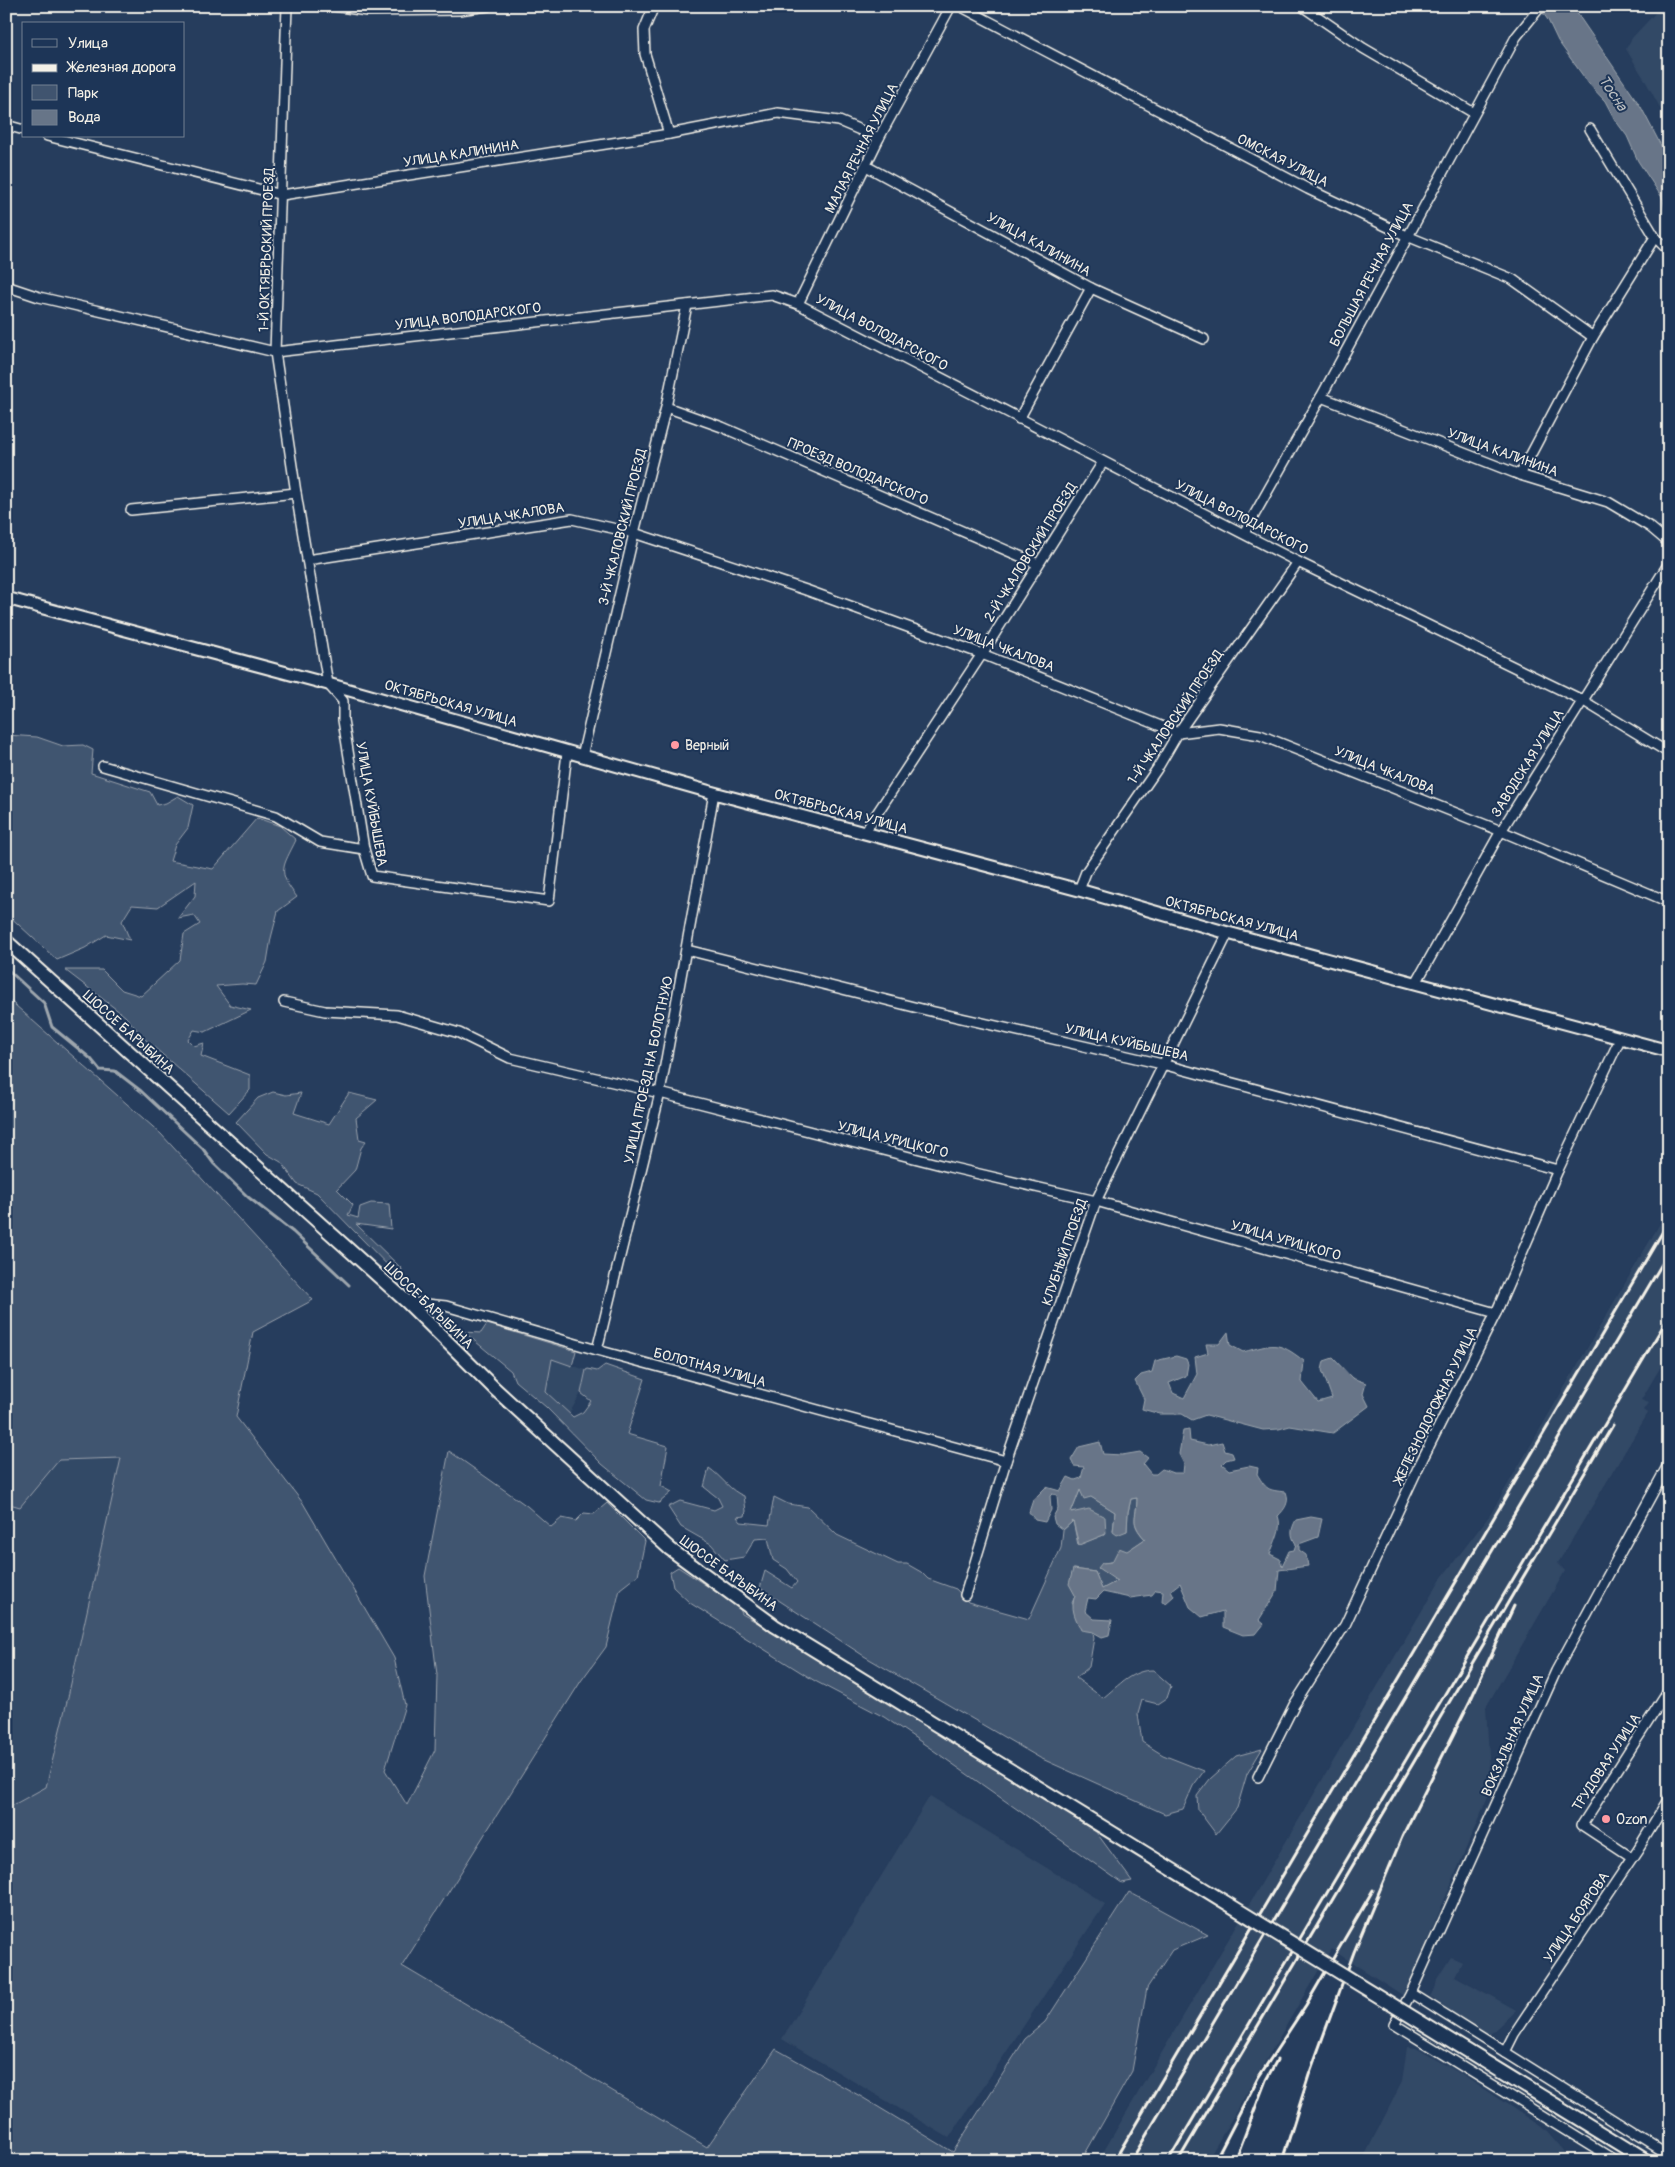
<svg xmlns="http://www.w3.org/2000/svg" width="1675" height="2167" viewBox="0 0 1675 2167" font-family="Pangolin,sans-serif">
<style>
.built{fill:#334966}
.green{fill:#40546f;stroke:#9aa2ac}
.water{fill:#677588;stroke:#9fa7ae}
.lines{fill:none;stroke-linecap:round;stroke-linejoin:round}
.stream{stroke:#9fa7ae;stroke-width:3}
.minor-casing{stroke:#f4f1e8;stroke-width:12}
.tertiary-casing{stroke:#f4f1e8;stroke-width:15}
.secondary-casing{stroke:#f4f1e8;stroke-width:16}
.minor{stroke:#1d3557;stroke-width:9}
.tertiary{stroke:#1d3557;stroke-width:11}
.secondary{stroke:#1d3557;stroke-width:12}
.rail{stroke:#f4f1e8;stroke-width:3}
.secondary-bridge-casing{stroke:#f4f1e8;stroke-width:16;stroke-linecap:butt}
.secondary-bridge{stroke:#1d3557;stroke-width:12}
.poi-dot{fill:#ff9aa2;stroke:#1d3557;stroke-width:2}
.labels{text-anchor:middle;stroke-width:4;stroke-linejoin:round;paint-order:stroke}
.street-label{font-size:14px;fill:#f4f1e8;stroke:#1d3557}
.poi-label{font-size:14px;fill:#f4f1e8;stroke:#1d3557;text-anchor:start}
.water-label{font-size:15px;font-style:italic;fill:#bcbfc2;stroke:#1d3557}
</style>
<rect width="100%" height="100%" fill="#263d5d"/>
<filter id="ink" filterUnits="userSpaceOnUse"><feTurbulence type="fractalNoise" baseFrequency=".02" numOctaves="2"/><feDisplacementMap in="SourceGraphic" scale="10" xChannelSelector="R" yChannelSelector="G"/><feConvolveMatrix kernelMatrix="1 2 1 2 8 2 1 2 1" color-interpolation-filters="sRGB"/></filter>
<g filter="url(#ink)">
<g class="built">
<polygon points="1662,6 1669,6 1669,124 1645,80 1626,49 1632,38"/>
<polygon points="1669,1208 1669,1357 1667,1356 1641,1400 1649,1403 1644,1410 1648,1413 1558,1563 1565,1571 1486,1707 1491,1789 1404,1996 1331,1949 1207,2161 1098,2161 1440,1580 1490,1515"/>
<polygon points="552,1359 586,1370 581,1393 569,1414 546,1392"/>
<polygon points="121,1458 68,1697 46,1787 6,1809 6,1503 20,1507 59,1460"/>
<polygon points="930,1796 1105,1904 949,2138 782,2039"/>
<polygon points="1451,1957 1462,1962 1455,1976 1516,2010 1487,2037 1430,1996 1435,1989 1437,1979"/>
<polygon points="1407,2047 1416,2048 1456,2071 1511,2107 1548,2132 1565,2152 1578,2161 1362,2161 1402,2082"/>
</g>
<g class="green">
<path d="M6,735L37,737L63,746L83,745L93,750L91,773L150,792L157,805L166,803L178,796L193,805L188,828L175,845L170,861L213,869L257,818L280,826L296,840C283,867 276,871 297,897L278,911L271,938L267,962L256,985L242,984L216,986L230,1005L251,1010L205,1032L194,1030L188,1040L194,1046L204,1043L201,1056L250,1075V1090L229,1113L147,1041L125,1016L65,970H102L122,990L141,996L180,960L184,934L200,924L194,915L178,918L195,896L196,881L158,907L132,905L122,921L130,940L106,935L85,948L57,960L6,913Z"/>
<polygon points="6,997 161,1134 313,1300 253,1332 236,1417 303,1503 394,1658 405,1705 385,1770 407,1805 435,1750 437,1675 425,1576 449,1451 527,1506 551,1527 562,1518 576,1521 584,1513 594,1514 607,1503 645,1541 638,1575 620,1589 606,1647 581,1681 402,1966 707,2147 776,2049 860,2096 953,2152 1025,2039 1045,2022 1129,1892 1208,1935 1172,1950 1147,1988 1132,2071 1081,2161 6,2161 6,1809 46,1787 68,1697 121,1458 59,1460 20,1507 6,1503"/>
<polygon points="273,1092 286,1095 301,1093 294,1113 329,1124 349,1093 377,1100 356,1118 359,1139 366,1141 361,1148 355,1170 337,1189 353,1205 348,1215 358,1218 360,1207 371,1203 389,1204 391,1229 356,1224 402,1269 400,1278 317,1193 297,1184 281,1162 267,1154 236,1122 258,1098"/>
<polygon points="487,1324 576,1351 572,1366 552,1359 546,1392 573,1417 583,1412 591,1401 581,1393 586,1370 588,1369 597,1371 605,1365 645,1379 627,1434 668,1446 661,1486 672,1492 659,1503 646,1500 602,1464 546,1407 515,1381 511,1371 464,1332 481,1333"/>
<path d="M709,1468C722,1477 730,1491 744,1496L746,1511L745,1516L737,1517L741,1522L769,1525L774,1497L788,1504L808,1507L837,1535L898,1564H907L921,1572L928,1579L956,1589L968,1602L1029,1619L1061,1548L1063,1530L1073,1521L1078,1545L1106,1534L1071,1513L1080,1490L1115,1512L1113,1531H1127L1128,1512L1131,1499L1137,1498C1137,1518 1129,1522 1145,1539L1112,1562L1102,1563L1118,1581L1102,1589L1095,1572L1074,1569L1075,1596L1072,1603L1093,1632L1094,1638L1089,1667L1076,1678L1103,1698C1119,1685 1132,1670 1153,1670L1171,1686L1167,1698L1158,1704L1142,1700L1138,1714L1142,1742L1163,1755L1204,1771L1193,1786L1183,1809L1165,1814L1040,1758L864,1656L760,1588L765,1571L792,1588L797,1582L787,1569L773,1560L768,1538L755,1539L744,1557L725,1560L711,1544L681,1527L668,1507L680,1501L714,1510L722,1506L718,1498L704,1487Z"/>
<polygon points="678,1567 739,1607 742,1614 848,1674 1096,1832 1132,1881 1122,1883 930,1748 884,1717 815,1681 690,1603 673,1587 670,1572"/>
<polygon points="1262,1749 1247,1774 1237,1808 1216,1834 1198,1810 1197,1796 1210,1779 1236,1756"/>
</g>
<g class="water">
<polygon points="1538,6 1572,6 1641,107 1669,161 1669,217 1665,213 1663,199 1638,161 1627,136 1615,120 1605,101 1589,84 1558,41 1548,20"/>
<path d="M1228,1332L1230,1345L1243,1352C1274,1344 1277,1340 1304,1361L1302,1382L1318,1402L1332,1398L1322,1370L1324,1361L1333,1358L1352,1378L1366,1383L1363,1394L1369,1406L1333,1433L1290,1426L1279,1429L1263,1430L1206,1415L1192,1420L1182,1414H1160L1142,1409L1144,1399L1135,1381L1141,1375L1152,1372L1155,1361L1176,1356L1186,1359L1188,1364L1186,1376L1169,1383L1173,1393L1184,1398L1197,1374L1195,1357L1208,1353L1206,1344H1219Z"/>
<path d="M1189,1430L1190,1441L1208,1445L1222,1442L1225,1451L1232,1453L1234,1458L1226,1460L1222,1464L1229,1470L1249,1466L1258,1468L1257,1474C1267,1490 1267,1490 1286,1492C1290,1502 1285,1509 1278,1516C1283,1528 1274,1543 1270,1554L1280,1559L1282,1566L1289,1551L1294,1550L1296,1544C1290,1535 1291,1529 1296,1520L1311,1517L1322,1519L1318,1537L1299,1544V1550L1306,1555L1308,1566L1279,1570L1277,1591L1259,1620L1264,1624L1256,1634L1243,1635L1223,1627V1611L1202,1617L1190,1607L1180,1583L1171,1590L1174,1596L1166,1603L1162,1601L1163,1591L1156,1590L1152,1595L1130,1598L1103,1592L1096,1599L1088,1598L1085,1611L1094,1619L1112,1620L1109,1635L1102,1637L1093,1632L1081,1630C1075,1617 1070,1609 1075,1595L1069,1584L1073,1569L1095,1572L1102,1589L1117,1581L1098,1568L1102,1563L1112,1562L1119,1548L1127,1551L1145,1539C1129,1521 1137,1519 1137,1498L1131,1499L1128,1512L1127,1531L1117,1535L1113,1532L1115,1512L1091,1497L1084,1499L1080,1490L1071,1513L1089,1509L1105,1517L1106,1534L1079,1545L1073,1521L1063,1530L1055,1524L1053,1517L1058,1508L1057,1495L1052,1494L1050,1496L1051,1510L1045,1522L1035,1520L1029,1512L1033,1500L1046,1487L1060,1491L1068,1477L1075,1480L1081,1478L1084,1467L1074,1466L1071,1460L1079,1447L1100,1442L1103,1454L1122,1455L1140,1452L1148,1458L1143,1464L1151,1474H1156L1162,1469L1173,1473H1183L1184,1464L1179,1454L1183,1431Z"/>
</g>
<g class="lines">
<polyline class="stream" points="6,968 44,1003 52,1027 91,1059 100,1070 115,1071 141,1091 203,1149 214,1164 248,1197 293,1232 349,1285"/>
<defs>
<g id="minor">
<polyline points="287,6 275,352 296,493 328,684 343,701 343,720 364,849 372,876 549,901 567,753"/>
<polyline points="334,6 367,11 459,10 488,6"/>
<polyline points="654,6 644,30 645,54 669,134"/>
<polyline points="960,6 1308,189 1407,236 1512,279 1593,337"/>
<polyline points="1302,6 1363,48 1474,113"/>
<polyline points="6,125 24,130"/>
<polyline points="1590,129 1655,237 1669,251"/>
<polyline points="47,136 282,195 669,134 778,113 839,121 879,138"/>
<polyline points="866,166 1091,288 1204,339"/>
<polyline points="6,286 39,297 275,352 772,295 798,304 1298,562 1582,700 1669,753"/>
<polyline points="798,304 879,138 951,6"/>
<polyline points="1321,397 1520,475 1608,502 1650,527 1669,543"/>
<polyline points="666,407 722,427 1038,564"/>
<polyline points="1019,419 1091,288"/>
<polyline points="1520,475 1593,337 1655,237"/>
<polyline points="131,510 296,493"/>
<polyline points="1244,533 1321,397 1516,37 1541,6"/>
<polyline points="307,560 572,519 634,533 806,590 982,654 1178,733 1219,728 1260,735 1501,831 1669,902"/>
<polyline points="582,756 634,533 666,407 687,305"/>
<polyline points="103,766 276,816 320,842 364,849"/>
<polyline points="864,833 982,654 1103,462"/>
<polyline points="1079,890 1086,872 1157,769 1178,733 1298,562"/>
<polyline points="687,950 926,1010 1162,1064 1558,1170"/>
<polyline points="1416,983 1501,831 1669,563"/>
<polyline points="284,1002 325,1011 397,1015 459,1033 510,1058 660,1093 949,1167 1096,1201 1496,1313"/>
<polyline points="407,1302 446,1306 597,1350 1006,1461"/>
<polyline points="597,1350 660,1093 714,793"/>
<polyline points="965,1595 1006,1461 1096,1201 1228,933"/>
<polyline points="1258,1777 1294,1705 1345,1625 1418,1468 1496,1313 1558,1170 1621,1037"/>
<polyline points="1632,1858 1582,1825 1669,1689"/>
<polyline points="1411,1993 1669,2155"/>
<polyline points="1505,2052 1514,2034 1638,1849 1669,1798"/>
<polyline points="1616,2161 1394,2024 1411,1993 1556,1671 1669,1463"/>
</g>
<polyline id="tertiary" points="6,598 328,684 714,793 1079,890 1228,933 1669,1051"/>
<polyline id="secondary" points="6,941 407,1302 495,1389 670,1549 775,1626 847,1670"/>
</defs>
<use href="#minor" class="minor-casing"/>
<use href="#tertiary" class="tertiary-casing"/>
<use href="#secondary" class="secondary-casing"/>
<use href="#minor" class="minor"/>
<use href="#tertiary" class="tertiary"/>
<use href="#secondary" class="secondary"/>
<g class="rail">
<polyline points="1114,2161 1669,1221"/>
<polyline points="1131,2161 1669,1252"/>
<polyline points="1168,2161 1669,1316"/>
<polyline points="1178,2161 1613,1425"/>
<polyline points="1215,2161 1258,2078 1306,2005 1373,1890"/>
<polyline points="1235,2161 1266,2080 1277,2060"/>
<polyline points="1282,2161 1309,2075 1354,1952 1402,1837 1470,1701 1514,1606"/>
</g>
<defs>
<polyline id="secondary-bridge" points="847,1670 1647,2161"/>
</defs>
<use href="#secondary-bridge" class="secondary-bridge-casing"/>
<use href="#secondary-bridge" class="secondary-bridge"/>
</g>
</g>
<g class="poi-dot">
<circle cx="675" cy="745" r="5"/>
<circle cx="1606" cy="1819" r="5"/>
</g>
<g class="labels">
<g class="street-label">
<text transform="translate(861 148) rotate(-63)" y="5">МАЛАЯ РЕЧНАЯ УЛИЦА</text>
<text transform="translate(461 153) rotate(-9)" y="5">УЛИЦА КАЛИНИНА</text>
<text transform="translate(1283 160) rotate(27)" y="5">ОМСКАЯ УЛИЦА</text>
<text transform="translate(1039 244) rotate(29)" y="5">УЛИЦА КАЛИНИНА</text>
<text transform="translate(266 250) rotate(-88)" y="5">1-Й ОКТЯБРЬСКИЙ ПРОЕЗД</text>
<text transform="translate(1371 274) rotate(-62)" y="5">БОЛЬШАЯ РЕЧНАЯ УЛИЦА</text>
<text transform="translate(468 316) rotate(-7)" y="5">УЛИЦА ВОЛОДАРСКОГО</text>
<text transform="translate(882 332) rotate(28)" y="5">УЛИЦА ВОЛОДАРСКОГО</text>
<text transform="translate(1503 452) rotate(20)" y="5">УЛИЦА КАЛИНИНА</text>
<text transform="translate(858 471) rotate(23)" y="5">ПРОЕЗД ВОЛОДАРСКОГО</text>
<text transform="translate(511 515) rotate(-9)" y="5">УЛИЦА ЧКАЛОВА</text>
<text transform="translate(1242 517) rotate(27)" y="5">УЛИЦА ВОЛОДАРСКОГО</text>
<text transform="translate(622 527) rotate(-76)" y="5">3-Й ЧКАЛОВСКИЙ ПРОЕЗД</text>
<text transform="translate(1030 552) rotate(-58)" y="5">2-Й ЧКАЛОВСКИЙ ПРОЕЗД</text>
<text transform="translate(1004 648) rotate(21)" y="5">УЛИЦА ЧКАЛОВА</text>
<text transform="translate(451 703) rotate(16)" y="5">ОКТЯБРЬСКАЯ УЛИЦА</text>
<text transform="translate(1175 717) rotate(-56)" y="5">1-Й ЧКАЛОВСКИЙ ПРОЕЗД</text>
<text transform="translate(1527 763) rotate(-58)" y="5">ЗАВОДСКАЯ УЛИЦА</text>
<text transform="translate(1385 770) rotate(22)" y="5">УЛИЦА ЧКАЛОВА</text>
<text transform="translate(372 804) rotate(80)" y="5">УЛИЦА КУЙБЫШЕВА</text>
<text transform="translate(841 811) rotate(15)" y="5">ОКТЯБРЬСКАЯ УЛИЦА</text>
<text transform="translate(1232 918) rotate(15)" y="5">ОКТЯБРЬСКАЯ УЛИЦА</text>
<text transform="translate(129 1032) rotate(42)" y="5">ШОССЕ БАРЫБИНА</text>
<text transform="translate(1127 1042) rotate(13)" y="5">УЛИЦА КУЙБЫШЕВА</text>
<text transform="translate(648 1070) rotate(-78)" y="5">УЛИЦА ПРОЕЗД НА БОЛОТНУЮ</text>
<text transform="translate(893 1139) rotate(14)" y="5">УЛИЦА УРИЦКОГО</text>
<text transform="translate(1286 1240) rotate(16)" y="5">УЛИЦА УРИЦКОГО</text>
<text transform="translate(1064 1252) rotate(-71)" y="5">КЛУБНЫЙ ПРОЕЗД</text>
<text transform="translate(429 1305) rotate(44)" y="5">ШОССЕ БАРЫБИНА</text>
<text transform="translate(710 1367) rotate(15)" y="5">БОЛОТНАЯ УЛИЦА</text>
<text transform="translate(1435 1405) rotate(-64)" y="5">ЖЕЛЕЗНОДОРОЖНАЯ УЛИЦА</text>
<text transform="translate(729 1573) rotate(36)" y="5">ШОССЕ БАРЫБИНА</text>
<text transform="translate(1512 1735) rotate(-66)" y="5">ВОКЗАЛЬНАЯ УЛИЦА</text>
<text transform="translate(1606 1762) rotate(-57)" y="5">ТРУДОВАЯ УЛИЦА</text>
<text transform="translate(1576 1917) rotate(-56)" y="5">УЛИЦА БОЯРОВА</text>
</g>
<g class="poi-label">
<text x="685" y="750">Верный</text>
<text x="1616" y="1824">Ozon</text>
</g>
<g class="water-label">
<text transform="translate(1613 93) rotate(57)" y="5">Тосна</text>
</g>
</g>
<rect width="1675" height="2167" fill="none" stroke="#1d3557" stroke-width="25"/>
<rect x="12" y="12" width="1650" height="2142" fill="none" stroke="#f4f1e8" stroke-width="2" filter="url(#ink)"/>
<rect x="22" y="22" width="162" height="115" fill="#1d3557" stroke="#738091"/>
<rect x="32" y="39" width="25" height="8" fill="#1d3557" stroke="#738091"/>
<text x="68" y="48" font-size="15" fill="#f4f1e8">Улица</text>
<rect x="32" y="64" width="25" height="8" fill="#f4f1e8" stroke="#738091"/>
<text x="68" y="72" font-size="15" fill="#f4f1e8">Железная дорога</text>
<rect x="32" y="85" width="25" height="15" fill="#40546f" stroke="#738091"/>
<text x="68" y="98" font-size="15" fill="#f4f1e8">Парк</text>
<rect x="32" y="110" width="25" height="15" fill="#677588" stroke="#738091"/>
<text x="68" y="122" font-size="15" fill="#f4f1e8">Вода</text>
</svg>
